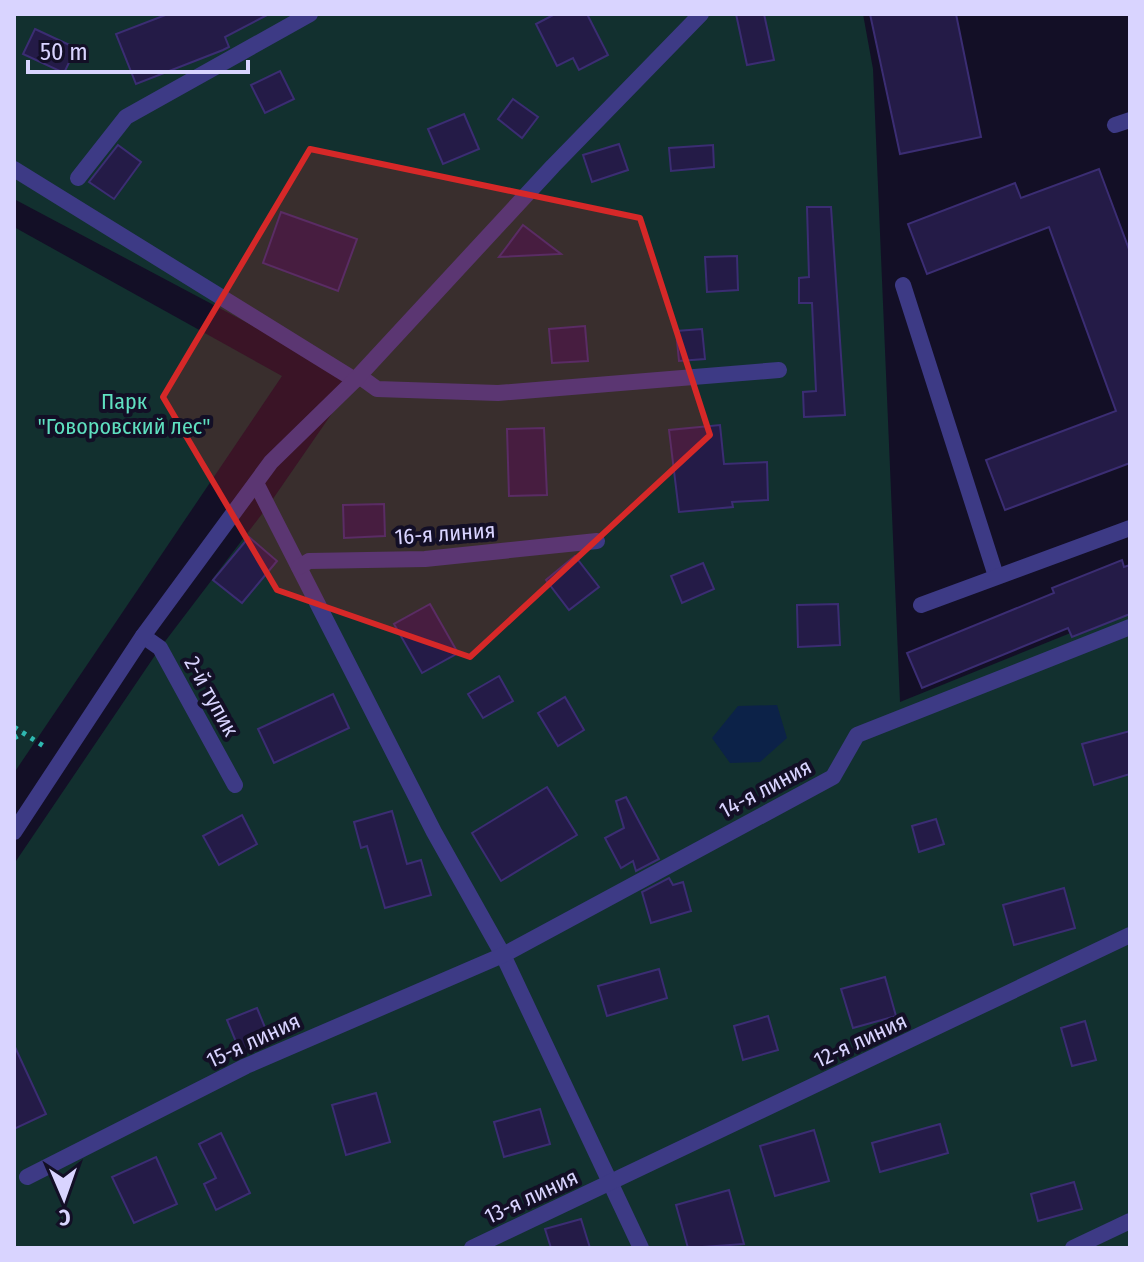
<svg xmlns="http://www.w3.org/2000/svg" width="1144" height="1262" viewBox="0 0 1144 1262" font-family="'Fira Sans Condensed',sans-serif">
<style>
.green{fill:#12302f}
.water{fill:#0c2248}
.building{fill:#241b47;stroke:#3b2d73;stroke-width:2}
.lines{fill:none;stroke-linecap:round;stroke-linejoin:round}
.path{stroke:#2fb8b0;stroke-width:5;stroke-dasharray:4 6;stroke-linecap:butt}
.service{stroke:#3d3a85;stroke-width:16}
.marked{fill:#d62828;fill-opacity:0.2;stroke:#d62828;stroke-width:6;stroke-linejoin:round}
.labels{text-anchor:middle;stroke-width:8;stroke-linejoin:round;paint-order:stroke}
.park-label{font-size:22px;fill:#5fe0c0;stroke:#130f26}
.street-label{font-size:22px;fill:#d9d4ff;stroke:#130f26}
</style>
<rect width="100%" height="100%" fill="#130f26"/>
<g class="green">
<polygon points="14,14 863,14 873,69 900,702 1130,609 1130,1248 14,1248 14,864 160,648 268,506 355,380 14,199"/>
<polygon points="14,227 282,376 14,773"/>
</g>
<polygon class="water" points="777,705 787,738 760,762 730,763 712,738 738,706"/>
<g class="building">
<polygon points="168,14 269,14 225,37 229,47 223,50 136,84 116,34"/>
<polygon points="555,14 587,14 608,55 579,70 573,58 557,66 536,24"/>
<polygon points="736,14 764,14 774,60 747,65"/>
<polygon points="870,14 956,14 981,137 900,154"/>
<polygon points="35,29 76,48 64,73 23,54"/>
<polygon points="280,71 294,99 265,113 251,85"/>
<polygon points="513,99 538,117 522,138 498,119"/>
<polygon points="464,114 479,149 443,164 428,129"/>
<polygon points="619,144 628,170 592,182 583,155"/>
<polygon points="118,145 141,162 114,199 89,182"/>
<polygon points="713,145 714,167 671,171 669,148"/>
<polygon points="1099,169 1130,252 1130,463 1005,510 986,460 1116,411 1049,227 927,274 908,224 1015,183 1021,198"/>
<polygon points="807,207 831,207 845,415 804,417 803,392 816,391 812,303 799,303 799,278 809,277"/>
<polygon points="281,212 357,239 338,291 263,263"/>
<polygon points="523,225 561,254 499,257"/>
<polygon points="737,256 738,290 707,292 705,257"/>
<polygon points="585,326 588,361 552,363 549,329"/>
<polygon points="702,329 705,359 679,361 676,331"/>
<polygon points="720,425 724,464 767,462 768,500 732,502 733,507 679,512 669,430"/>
<polygon points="544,428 547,495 509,496 507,429"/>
<polygon points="384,504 385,536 344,538 343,505"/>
<polygon points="249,537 277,561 242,603 213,580"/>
<polygon points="575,556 599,587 569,610 546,580"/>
<polygon points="1122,560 1124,567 1130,565 1130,614 1072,637 1068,628 922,688 907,653 1054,593 1052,588"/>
<polygon points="703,563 714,589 682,603 671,576"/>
<polygon points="430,604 458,653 422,673 394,624"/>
<polygon points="838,604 840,645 798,647 797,605"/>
<polygon points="499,676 513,701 483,718 468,694"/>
<polygon points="333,694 349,728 274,763 258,729"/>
<polygon points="565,697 584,730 558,746 538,713"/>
<polygon points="1130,731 1130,774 1094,785 1082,744"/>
<polygon points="547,787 577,835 501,881 472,833"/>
<polygon points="626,797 659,859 636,871 633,861 621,868 605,838 624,828 616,801"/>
<polygon points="392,811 407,864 421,860 431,895 385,908 367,846 361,848 354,822"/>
<polygon points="242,815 257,844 219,865 203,836"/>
<polygon points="936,819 944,844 919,852 912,826"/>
<polygon points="669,878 673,885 683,882 691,911 651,923 642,892"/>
<polygon points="1064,888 1075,928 1014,945 1003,905"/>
<polygon points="659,969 667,998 607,1016 598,986"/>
<polygon points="885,977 896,1016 853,1028 841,989"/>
<polygon points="257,1008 271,1042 241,1054 227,1020"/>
<polygon points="768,1016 778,1050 743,1060 734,1026"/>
<polygon points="1085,1021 1096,1060 1072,1066 1061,1028"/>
<polygon points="14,1045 46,1114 14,1129"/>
<polygon points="376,1093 390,1142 346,1155 332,1105"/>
<polygon points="540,1109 550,1144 504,1157 494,1122"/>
<polygon points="940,1124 948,1153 880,1172 872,1143"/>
<polygon points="814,1130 829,1181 775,1196 760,1146"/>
<polygon points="221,1133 250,1193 216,1210 204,1184 216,1178 199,1144"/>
<polygon points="156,1157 177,1204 134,1223 112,1177"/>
<polygon points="1074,1182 1082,1209 1038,1221 1031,1194"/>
<polygon points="729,1190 744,1244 688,1248 676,1205"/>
<polygon points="581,1219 590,1248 551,1248 545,1229"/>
</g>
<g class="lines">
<g class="path">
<polyline points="14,727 45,747"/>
<polyline points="14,738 23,733"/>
</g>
<g class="service">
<polyline points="1115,125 1130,120"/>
<polyline points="14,169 355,380"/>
<polyline points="78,178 126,117 310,14"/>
<polyline points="903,285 996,576"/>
<polyline points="359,376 377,389 498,393 779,370"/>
<polyline points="257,485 434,832 503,955 641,1248"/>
<polyline points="299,567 309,561 425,559 597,541"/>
<polyline points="921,605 1130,528"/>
<polyline points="143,636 160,648 235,785"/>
<polyline points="14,832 143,636 271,462 355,380 553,166 701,14"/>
<polyline points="27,1177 246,1066 503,955 833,777 857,735 1130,627"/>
<polyline points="472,1248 1130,935"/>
<polyline points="1073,1248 1130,1221"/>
</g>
</g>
<path class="marked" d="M310,149L640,218L710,435L470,657L277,590L163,397Z"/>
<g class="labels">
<g class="park-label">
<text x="124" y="409">Парк<tspan x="124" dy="25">"Говоровский лес"</tspan></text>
</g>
<g class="street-label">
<text transform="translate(445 533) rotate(-4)" y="8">16-я линия</text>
<text transform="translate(212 696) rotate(61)" y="8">2-й тупик</text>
<text transform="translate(765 788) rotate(-28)" y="8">14-я линия</text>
<text transform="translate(253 1040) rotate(-25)" y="8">15-я линия</text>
<text transform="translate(860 1040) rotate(-25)" y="8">12-я линия</text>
<text transform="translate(531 1196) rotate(-25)" y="8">13-я линия</text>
</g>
</g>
<rect width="1144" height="1262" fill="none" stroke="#d9d4ff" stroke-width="32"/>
<g transform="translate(64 1198) rotate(178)" stroke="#130f26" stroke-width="6" paint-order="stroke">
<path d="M0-6L14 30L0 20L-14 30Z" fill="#d9d4ff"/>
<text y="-12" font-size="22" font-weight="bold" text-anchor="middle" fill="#d9d4ff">С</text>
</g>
<path d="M28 60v12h220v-12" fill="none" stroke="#d9d4ff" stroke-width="4"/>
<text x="40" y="60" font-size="24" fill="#d9d4ff" stroke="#130f26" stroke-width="6" paint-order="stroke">50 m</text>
</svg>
